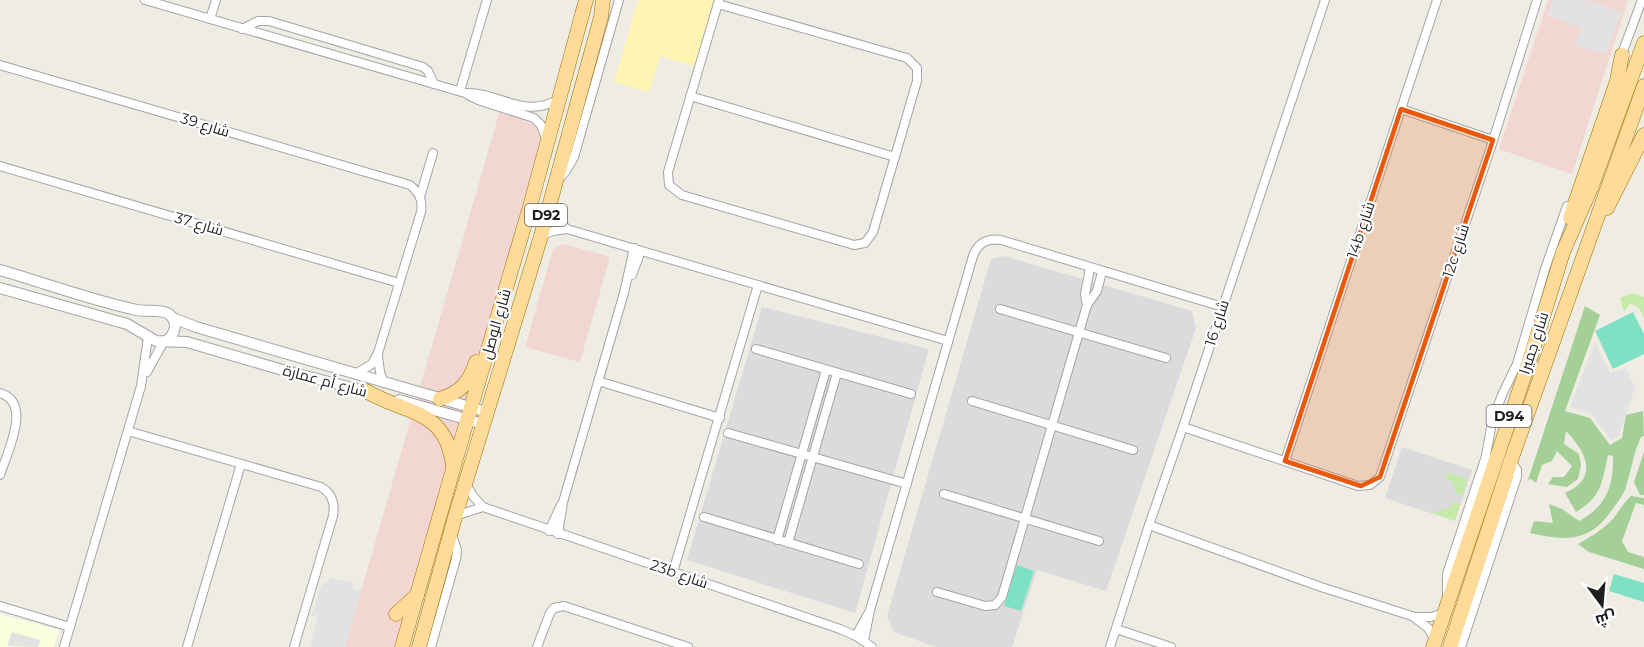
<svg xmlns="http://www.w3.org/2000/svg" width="1644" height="647" viewBox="0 0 1644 647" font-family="Montserrat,Cairo,sans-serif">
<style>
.residential{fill:#dcdbdb}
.commercial{fill:#f1d6d2}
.education{fill:#fcffdd}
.grass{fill:#c4eba8}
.forest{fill:#a4d097}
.sand{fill:#fff5b2}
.pitch{fill:#7fe1c3}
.parking{fill:#e2e2e2}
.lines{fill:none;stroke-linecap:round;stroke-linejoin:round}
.minor-casing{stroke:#a5a5a5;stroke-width:10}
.tertiary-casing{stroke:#a5a5a5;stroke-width:12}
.primary-casing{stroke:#987100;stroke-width:15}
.minor{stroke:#fff;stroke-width:8}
.tertiary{stroke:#fff;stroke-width:10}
.primary{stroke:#ffdb99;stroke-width:14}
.marked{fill:#e8590c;fill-opacity:0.2;stroke:#e8590c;stroke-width:4.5;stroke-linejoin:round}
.labels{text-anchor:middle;stroke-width:4.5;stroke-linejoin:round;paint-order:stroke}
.shield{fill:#fff;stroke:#626262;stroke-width:1.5}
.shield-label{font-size:14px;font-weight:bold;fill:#1e1e1e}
.street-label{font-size:15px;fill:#1e1e1e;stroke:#fff}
</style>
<rect width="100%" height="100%" fill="#efece4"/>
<g class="residential">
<polygon points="1004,256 1192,311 1196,328 1106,591 1037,570 1012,647 936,647 894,632 887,616 991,259"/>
<polygon points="762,307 929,349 855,613 687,560"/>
<polygon points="1402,447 1472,470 1455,521 1385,498"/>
</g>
<g class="commercial">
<polygon points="1548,0 1628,0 1572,174 1499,149"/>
<polygon points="500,110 541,128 550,136 477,373 451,447 453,472 403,647 345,647"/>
<polygon points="564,244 610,257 580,362 525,347 553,249"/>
</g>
<polygon class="education" points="0,614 59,630 54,647 0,647"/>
<g class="grass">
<polygon points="1632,293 1644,297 1644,318 1639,308 1630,303 1624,312 1620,298"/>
<polygon points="1448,473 1467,479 1463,495 1457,494 1452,481 1445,479"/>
<polygon points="1453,502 1460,504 1455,521 1433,513 1450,508"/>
</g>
<g class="forest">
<path d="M1585,306L1600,315L1565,411L1590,418L1610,445L1622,438L1626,415L1643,411L1644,436L1641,437C1633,454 1631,472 1625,490C1622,497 1616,504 1612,510C1589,543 1565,541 1530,533L1534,521L1553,523L1549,504L1562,509L1579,521C1606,507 1614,485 1613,456L1608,455C1602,482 1602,497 1576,512L1565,493C1599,478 1587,453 1566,431L1564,444L1579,454L1581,465L1578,479L1567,487L1548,484L1553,477H1564L1572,466L1557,451L1552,461L1542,465L1536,483L1531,479L1528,480Z"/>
<polygon points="1644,452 1644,495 1640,495 1634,482"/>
<path d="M1631,496L1644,498V505L1636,503L1622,541L1628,552L1644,557V569L1589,552L1578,544C1589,538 1600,531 1610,522C1618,514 1622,504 1631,496Z"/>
</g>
<polygon class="sand" points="638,0 716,0 697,67 660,56 649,92 614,82"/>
<g class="pitch">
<polygon points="1633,312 1644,334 1644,354 1613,369 1595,331"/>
<polygon points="1017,565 1034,571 1021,611 1004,606"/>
<polygon points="1614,574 1644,583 1644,602 1609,591"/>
</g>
<g class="parking">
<polygon points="1552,0 1586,0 1621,12 1606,55 1575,45 1581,28 1547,15"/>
<polygon points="1595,342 1610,373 1626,368 1635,388 1618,437 1611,440 1592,414 1570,407"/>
<polygon points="330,578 353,583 355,591 362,589 345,647 310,647 318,614 311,617 322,584 329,582"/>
<polygon points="12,632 40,640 38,647 7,646"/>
</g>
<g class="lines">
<defs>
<g id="minor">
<path d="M145,0L465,93C501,92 523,120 559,99"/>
<polyline points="718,4 907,58 917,68 917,81 873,232 865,243 854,245 682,195 669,185 668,172 719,0"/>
<polyline points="210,19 216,0"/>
<polyline points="242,29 258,21 269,21 423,67 428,71 434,84"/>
<polyline points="1620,59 1642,0"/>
<path d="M0,65L410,185C420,193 423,201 421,212L378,353L372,364L355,374"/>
<polyline points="460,91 487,0"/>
<polyline points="468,95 478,100 534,118 541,125 547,141"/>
<polyline points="690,96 895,157"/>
<polyline points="1401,109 1493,140"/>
<polyline points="0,166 399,283"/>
<polyline points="558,180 566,171 574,157 619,0"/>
<polyline points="420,197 433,153"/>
<polyline points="550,205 556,218 567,229"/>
<polyline points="541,236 553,231 567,229 948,341"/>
<polyline points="632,275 641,251"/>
<polyline points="1087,305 1097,291 1102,272"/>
<polyline points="1000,309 1166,358"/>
<polyline points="756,349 911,394"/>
<polyline points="378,356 380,372 384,383"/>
<polyline points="147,372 164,341"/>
<polyline points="598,381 720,418"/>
<path d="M0,393C33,402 7,453 0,475"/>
<polyline points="972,401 1133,450"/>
<polyline points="1183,427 1358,486 1370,485 1380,477 1491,147 1537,0"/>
<path d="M128,431L321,487C333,494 335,504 333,516L294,647"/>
<polyline points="728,433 907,484"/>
<polyline points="1285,461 1437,0"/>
<polyline points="466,484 473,496 483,507 840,629 856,636 872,647"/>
<polyline points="944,494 1099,541"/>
<polyline points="455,516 483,507"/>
<polyline points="704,517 859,564"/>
<polyline points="1149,525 1321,587 1415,617 1431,617 1445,613"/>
<polyline points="549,531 561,505"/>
<polyline points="558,534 563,502 624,293 634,248"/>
<polyline points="777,540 826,370"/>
<polyline points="788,543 837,373"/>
<polyline points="673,572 758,285"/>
<polyline points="937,592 985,606 995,605 1002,597 1087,305 1085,294 1090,268"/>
<polyline points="1447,596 1447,574 1486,456 1492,422 1502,395 1517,364 1545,269 1567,206"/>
<polyline points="0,606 70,627"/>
<polyline points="1415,618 1428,628 1435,640"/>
<polyline points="1116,629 1171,647"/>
<polyline points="856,636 868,614"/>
<path d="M864,641L870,610L973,256C978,243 987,238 1001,240L1223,307"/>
<polyline points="64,647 141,386 148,337"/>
<polyline points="187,647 241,464"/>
<polyline points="431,647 456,559 457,550 451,532"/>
<polyline points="537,647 550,613 554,608 564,606 688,647"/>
<polyline points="1110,647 1149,525 1183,427 1325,0"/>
<polyline points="1461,647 1517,477 1517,470 1511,460"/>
</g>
<g id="tertiary">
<path d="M0,270C45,283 91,300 137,310C147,312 161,309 169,314C179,322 175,335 166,341"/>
<polyline points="0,288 127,324 156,341 187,342 286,371 372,393"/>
<polyline points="173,318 196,327 487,412"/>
<polyline points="399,400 483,424"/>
</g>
<g id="primary">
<polyline points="1607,208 1644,135"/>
<polyline points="1570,218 1617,81 1622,55"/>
<path d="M366,391C406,415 446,408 453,466"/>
<path d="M440,399C461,392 469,383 476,362"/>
<polyline points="396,614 417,595"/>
<polyline points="402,647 464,431 529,210 586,0"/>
<polyline points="419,647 455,517 541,236 601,17 603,0"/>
<polyline points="1433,647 1530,359 1563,252 1591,188 1644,43"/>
<polyline points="1450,647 1511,460 1644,86"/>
</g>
</defs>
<use href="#minor" class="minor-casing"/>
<use href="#tertiary" class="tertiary-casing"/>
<use href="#primary" class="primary-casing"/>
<use href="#minor" class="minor"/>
<use href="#tertiary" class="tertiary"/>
<use href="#primary" class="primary"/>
</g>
<path class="marked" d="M1401,109L1493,140L1380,477L1361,486L1285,461Z"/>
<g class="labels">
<g class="shield">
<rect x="525" y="204" width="42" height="22" rx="4.5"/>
<rect x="1486.5" y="405" width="45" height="22" rx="4.5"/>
</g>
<g class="shield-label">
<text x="546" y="220">D92</text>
<text x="1509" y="421">D94</text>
</g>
<g class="street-label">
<text transform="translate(205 125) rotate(17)" y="5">شارع 39</text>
<text transform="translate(199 224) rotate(16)" y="5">شارع 37</text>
<text transform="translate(1361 230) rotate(-72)" y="5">14b شارع</text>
<text transform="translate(1456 251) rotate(-72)" y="5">12c شارع</text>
<text transform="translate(1217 323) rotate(-72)" y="5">شارع 16</text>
<text transform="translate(496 324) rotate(-74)" y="5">شارع الوصل</text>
<text transform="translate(1534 343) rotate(-72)" y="5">شارع جميرا</text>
<text transform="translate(325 381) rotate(15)" y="5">شارع أم عمارة</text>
<text transform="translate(679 574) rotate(19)" y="5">23b شارع</text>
</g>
</g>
<g transform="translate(1602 605) rotate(164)" stroke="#ffffff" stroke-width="4.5" paint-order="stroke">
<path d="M0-4.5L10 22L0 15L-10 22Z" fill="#1e1e1e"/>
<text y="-9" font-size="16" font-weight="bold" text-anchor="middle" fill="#1e1e1e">ش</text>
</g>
</svg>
